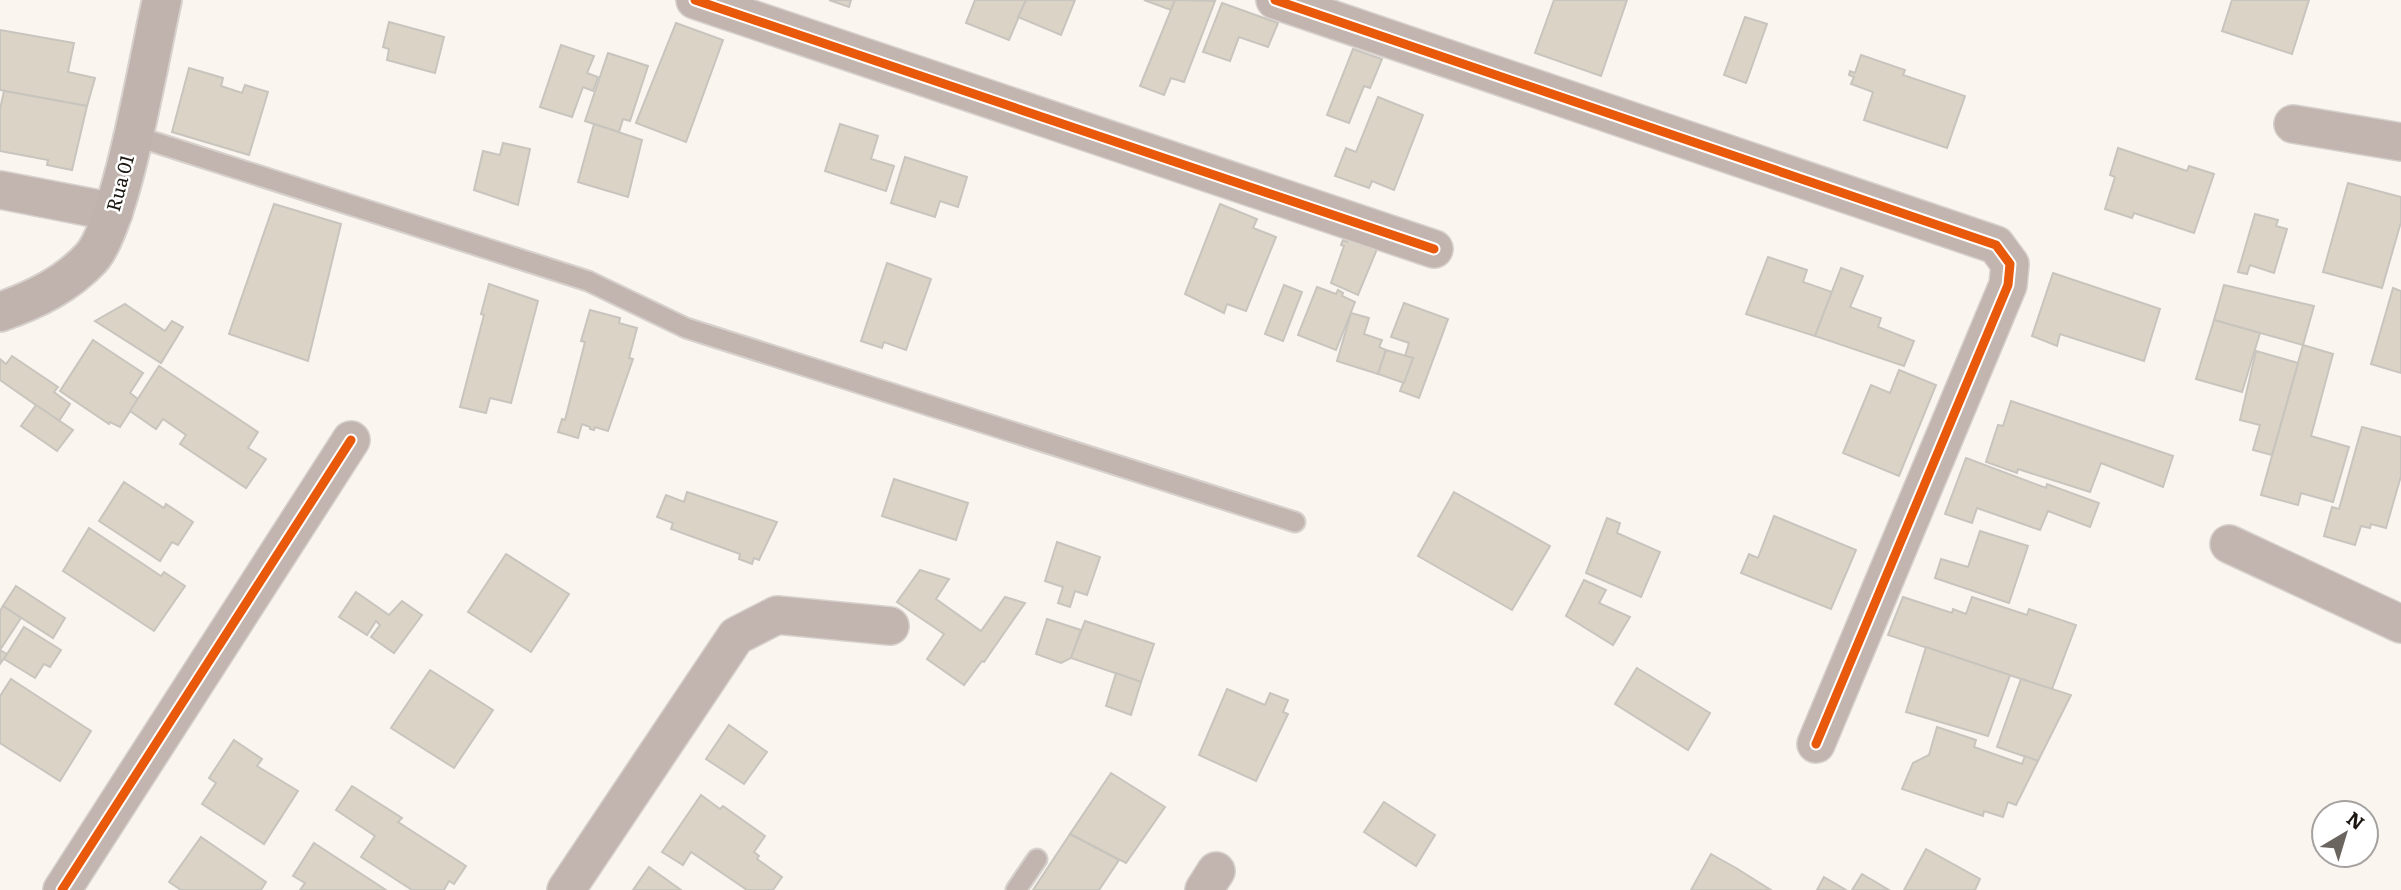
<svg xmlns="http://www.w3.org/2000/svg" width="2401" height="890" viewBox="0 0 2401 890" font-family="Literata,serif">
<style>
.building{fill:#dbd4c6;stroke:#c8c4be;stroke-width:2}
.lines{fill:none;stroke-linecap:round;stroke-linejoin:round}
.lane-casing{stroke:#d7d1cd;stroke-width:23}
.street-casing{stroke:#d7d1cd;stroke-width:40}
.secondary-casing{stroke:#d7d1cd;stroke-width:42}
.lane{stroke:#c2b4ae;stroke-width:19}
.street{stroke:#c2b4ae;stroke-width:37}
.secondary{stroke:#c0b2ac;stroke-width:38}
.cycleway-casing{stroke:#fff;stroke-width:13}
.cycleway{stroke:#e8590c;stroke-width:9}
.labels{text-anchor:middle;stroke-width:5;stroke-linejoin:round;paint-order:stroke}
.street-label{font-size:19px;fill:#1d1712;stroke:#fff}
</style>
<rect width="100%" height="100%" fill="#fbf5f0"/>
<g class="building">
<polygon points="829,0 851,0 849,7"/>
<polygon points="975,0 1026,0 1009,40 966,23"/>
<polygon points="1026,0 1075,0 1061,35 1018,17"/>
<polygon points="1144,0 1175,0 1171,10"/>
<polygon points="1175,0 1215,1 1184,82 1171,78 1164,95 1140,86"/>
<polygon points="1554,0 1627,0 1601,76 1535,53"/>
<polygon points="2232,0 2309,0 2292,54 2222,31"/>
<polygon points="1222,3 1278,23 1268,47 1239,37 1230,61 1203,52"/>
<polygon points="1745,17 1767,24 1746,83 1724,75"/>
<polygon points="389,22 444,37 435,73 387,60 389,49 383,47"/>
<polygon points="676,23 723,40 686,142 636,123"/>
<polygon points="0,30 74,43 68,72 95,78 87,106 0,90"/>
<polygon points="561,45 594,56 587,73 598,77 593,91 583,87 572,117 540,107"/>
<polygon points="1353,49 1382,59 1370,88 1364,86 1349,123 1327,115"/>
<polygon points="608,53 648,66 630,121 623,119 619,132 585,121"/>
<polygon points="1861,55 1905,70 1903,75 1965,96 1947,148 1864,120 1873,92 1851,84 1854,77 1849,75 1850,71 1855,73"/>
<polygon points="189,68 223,78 221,86 242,93 245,85 268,92 249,155 172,132"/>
<polygon points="4,91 87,106 72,170 47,165 48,160 0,151 0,109"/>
<polygon points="1378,97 1423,115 1394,190 1372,181 1369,188 1335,176 1346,148 1356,152"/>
<polygon points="594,124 642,140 628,197 578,182"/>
<polygon points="840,124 878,136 871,159 894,166 886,191 825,171"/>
<polygon points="503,143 530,149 518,205 474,190 483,151 500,155"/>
<polygon points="2118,148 2187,171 2189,166 2214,174 2194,233 2134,213 2132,218 2105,209 2115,177 2110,175"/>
<polygon points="905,157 967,177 958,207 940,201 935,217 891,203"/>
<polygon points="2348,183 2401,197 2401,222 2382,288 2323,272"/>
<polygon points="274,204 341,224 308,361 229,334"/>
<polygon points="1220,204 1257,219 1253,228 1276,237 1246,311 1227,304 1224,313 1185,294"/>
<polygon points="2255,214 2278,220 2276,226 2287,229 2274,273 2250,265 2247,274 2238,272"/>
<polygon points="1348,239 1377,249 1358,295 1331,283 1344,246 1341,245 1343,240 1347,242"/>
<polygon points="1768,257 1807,270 1803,282 1832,292 1815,336 1746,314"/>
<polygon points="887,263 931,279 906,350 884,342 882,348 861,341"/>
<polygon points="1841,268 1863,276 1850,307 1881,318 1878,327 1914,341 1904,366 1815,336"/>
<polygon points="2053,273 2160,309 2144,361 2060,334 2057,346 2032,336"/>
<polygon points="489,284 538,301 511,403 490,398 486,413 460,407 484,315 481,314"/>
<polygon points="1284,285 1302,292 1283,341 1265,334"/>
<polygon points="2224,285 2314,306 2303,345 2214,320"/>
<polygon points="1317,287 1336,294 1338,290 1343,293 1342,296 1355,302 1336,350 1298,335"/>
<polygon points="2393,288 2401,291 2401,373 2371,364"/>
<polygon points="1404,303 1448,319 1419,398 1400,391 1413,358 1405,356 1409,343 1391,337"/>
<polygon points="125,304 165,331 172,321 183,327 161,363 95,321"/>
<polygon points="590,310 620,318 619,323 637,328 629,358 633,359 608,431 595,427 594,430 590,429 590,427 582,424 578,438 558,432 562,419 565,420 585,342 581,341"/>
<polygon points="1351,313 1369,318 1364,334 1382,340 1379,347 1386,350 1378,374 1337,361"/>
<polygon points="2214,320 2260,333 2242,392 2196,379"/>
<polygon points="93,340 143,373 130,393 138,399 120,427 110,422 109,424 60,391"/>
<polygon points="2303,345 2333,354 2311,436 2349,447 2333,502 2301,493 2298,505 2261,495"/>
<polygon points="1386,350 1413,358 1404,383 1378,374"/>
<polygon points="2256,351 2298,363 2272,455 2253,450 2260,425 2240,420"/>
<polygon points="12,356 58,387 54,392 70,404 59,421 0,380 0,359 6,364"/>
<polygon points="159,366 258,432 248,448 266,459 246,488 180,444 186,435 163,419 156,429 130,411"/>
<polygon points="1899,370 1936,385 1899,476 1843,453 1871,385 1890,393"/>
<polygon points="2011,401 2173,456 2163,487 2101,463 2090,492 2018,469 2017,473 1986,462 1998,425 2003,426"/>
<polygon points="36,405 73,430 57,451 21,426"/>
<polygon points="2362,427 2401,437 2401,476 2386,528 2371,524 2370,528 2361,526 2355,545 2324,536 2332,507 2339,509"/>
<polygon points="1966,458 2046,488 2047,484 2099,503 2090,527 2048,511 2040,530 1977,508 1972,523 1945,514"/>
<polygon points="894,479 968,503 956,540 882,516"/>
<polygon points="124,482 164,508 166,504 193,522 178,545 172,542 160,561 99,521"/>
<polygon points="687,492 777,522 759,560 754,558 752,564 739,559 740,554 671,529 673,523 657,517 666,495 684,502"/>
<polygon points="1454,492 1550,546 1512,610 1418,556"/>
<polygon points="1774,516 1856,550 1831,609 1741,573 1749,554 1758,558"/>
<polygon points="1607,518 1620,523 1617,533 1660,552 1641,597 1586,573"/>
<polygon points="89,528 161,576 164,572 185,586 154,631 63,571"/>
<polygon points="1980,531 2028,546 2009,603 1935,578 1941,559 1968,567"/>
<polygon points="1057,542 1100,557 1087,595 1075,591 1070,607 1058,603 1063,587 1045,581"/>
<polygon points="506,554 569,594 531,652 468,612"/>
<polygon points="920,570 949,579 936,599 981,631 1005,597 1025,603 984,662 982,661 964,685 927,659 944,634 897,602"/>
<polygon points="1584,580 1606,590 1599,603 1630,617 1613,645 1566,616"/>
<polygon points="16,586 65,618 53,638 3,606"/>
<polygon points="356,592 389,615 402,601 422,615 394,653 371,637 380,625 376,621 367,635 339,617"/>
<polygon points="1903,597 1952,613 1953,609 1966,614 1972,597 2027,615 2029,609 2076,625 2052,689 1888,635"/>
<polygon points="3,606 21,618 0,650 7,654 0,664 0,611"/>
<polygon points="1047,619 1081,630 1071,658 1061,663 1036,654"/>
<polygon points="1085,621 1154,644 1141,682 1071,658"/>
<polygon points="24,627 61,650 50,667 44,664 35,678 4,659"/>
<polygon points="1926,647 2010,675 1988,736 1906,712"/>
<polygon points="1637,668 1710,713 1688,750 1615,704"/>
<polygon points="430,670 493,710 454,768 391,728"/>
<polygon points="1116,673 1141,682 1131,715 1106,706"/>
<polygon points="11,679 91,731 60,781 0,743 0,696"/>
<polygon points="2021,679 2071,695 2038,761 1997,747"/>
<polygon points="1227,689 1265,705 1270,693 1288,700 1283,712 1288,714 1256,781 1199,755"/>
<polygon points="729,725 767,752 744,784 706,759"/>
<polygon points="1937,727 1976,740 1974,747 2022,764 2025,756 2038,761 2016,805 2008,802 2003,817 1984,811 1983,816 1902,789 1913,763 1929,755"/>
<polygon points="234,740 262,759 257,766 298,791 264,844 202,804 216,783 209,778"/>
<polygon points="1111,773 1165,807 1126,863 1070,834"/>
<polygon points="352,786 402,818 398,822 466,866 454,884 449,881 444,890 412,890 361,857 375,836 336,810"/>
<polygon points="701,795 720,809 723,806 765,836 754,852 759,856 757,859 782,877 773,890 747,890 691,852 683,865 662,852"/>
<polygon points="1384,802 1435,835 1416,866 1364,832"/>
<polygon points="1070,834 1119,860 1099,890 1033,890"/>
<polygon points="201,837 266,882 261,890 181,890 169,882"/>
<polygon points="314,843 386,890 300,890 305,883 293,876"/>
<polygon points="1926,849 1980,879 1975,890 1904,890"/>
<polygon points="1711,854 1736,868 1771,890 1691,890"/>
<polygon points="649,867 681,890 633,890"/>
<polygon points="1862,874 1874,881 1889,890 1852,890"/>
<polygon points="1824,877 1846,890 1817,890"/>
</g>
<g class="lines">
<defs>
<g id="lane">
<polyline points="132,135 588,281 686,328 1295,522"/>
<polyline points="1016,890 1037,859"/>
</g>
<g id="street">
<polyline points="695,0 1434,249"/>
<polyline points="1275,0 1996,245 2010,264 2008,285 1816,744"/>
<polyline points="2293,124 2401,142"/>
<polyline points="0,190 114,212"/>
<polyline points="2229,544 2401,624"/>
<polyline points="62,890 351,440"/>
<polyline points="566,890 736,636 777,615 890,626"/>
<polyline points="1204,890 1216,871"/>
</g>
<path id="secondary" d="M0,312C34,300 66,285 91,258C122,224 150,52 162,0"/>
</defs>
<use href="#lane" class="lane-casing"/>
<use href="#street" class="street-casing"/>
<use href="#secondary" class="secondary-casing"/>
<use href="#lane" class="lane"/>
<use href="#street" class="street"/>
<use href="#secondary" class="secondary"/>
<defs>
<g id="cycleway">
<polyline points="695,0 1434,249"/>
<polyline points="1275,0 1996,245 2010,264 2008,285 1816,744"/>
<polyline points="62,890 351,440"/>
</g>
</defs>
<use href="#cycleway" class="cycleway-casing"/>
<use href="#cycleway" class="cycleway"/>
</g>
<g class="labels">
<g class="street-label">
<text transform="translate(120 183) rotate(-75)" y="7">Rua 01</text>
</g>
</g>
<g transform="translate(2345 834) rotate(38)"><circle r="33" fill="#ffffff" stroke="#a5a2a0" stroke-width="2"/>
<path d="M0-5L12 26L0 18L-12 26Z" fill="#6b6560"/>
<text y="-10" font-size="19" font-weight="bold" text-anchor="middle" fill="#1d1712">N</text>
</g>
</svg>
